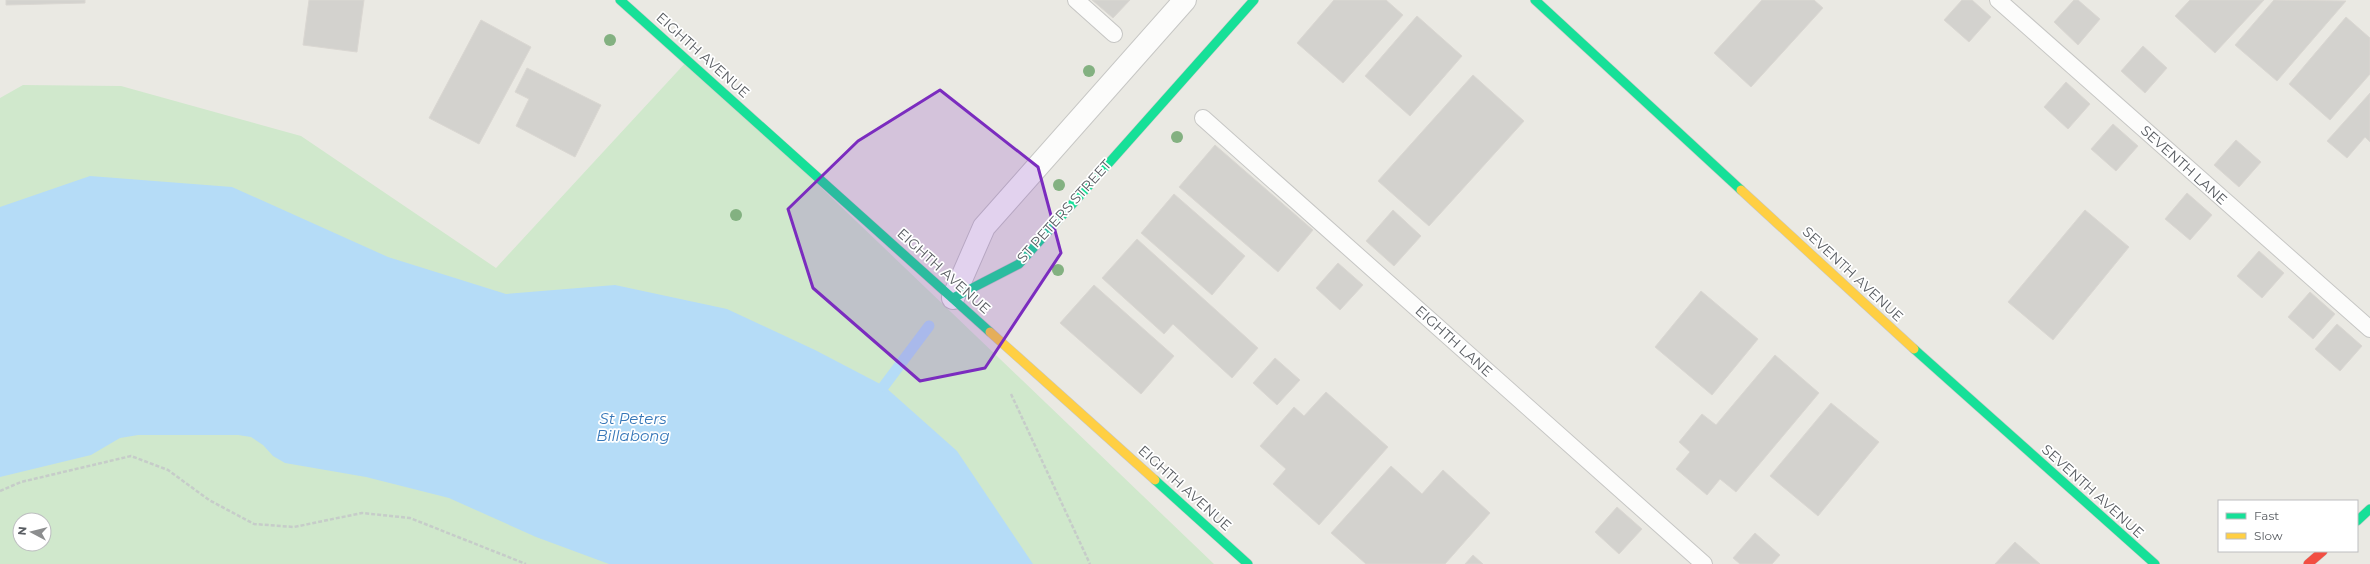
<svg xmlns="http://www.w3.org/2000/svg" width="2370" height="564" viewBox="0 0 2370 564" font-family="Montserrat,sans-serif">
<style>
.green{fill:#d0e8cc;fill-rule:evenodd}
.water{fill:#b5dcf7}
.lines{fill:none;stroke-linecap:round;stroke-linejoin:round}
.stream{stroke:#b5dcf7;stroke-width:11}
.building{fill:#d3d2ce;stroke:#dad7d2}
.lane-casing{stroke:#c6c6c4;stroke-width:18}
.street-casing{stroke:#c6c6c4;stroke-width:24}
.fast-casing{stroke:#c6c7c5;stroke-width:10}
.slow-casing{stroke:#c6c7c5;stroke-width:10}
.jam-casing{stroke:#c6c7c5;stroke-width:10}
.path{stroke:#c6ccc9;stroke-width:2.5;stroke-dasharray:4 2;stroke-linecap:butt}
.lane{stroke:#fcfcfb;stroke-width:16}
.street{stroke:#fcfcfb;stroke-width:22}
.fast{stroke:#16e098;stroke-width:9}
.slow{stroke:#ffcf43;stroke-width:9}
.jam{stroke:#f24e42;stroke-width:9}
.tree{fill:#83b181}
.marked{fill:#7b2cbf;fill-opacity:0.2;stroke:#7b2cbf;stroke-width:3;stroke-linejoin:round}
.labels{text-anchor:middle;stroke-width:3.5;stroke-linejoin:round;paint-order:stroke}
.street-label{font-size:14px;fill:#595d62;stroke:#fff}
.water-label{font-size:15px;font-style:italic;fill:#3677b8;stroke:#fff}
</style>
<rect width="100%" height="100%" fill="#eae9e3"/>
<path class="green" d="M688,60L1214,564H0V98L23,85L121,86L301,136L496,268ZM20,520H44V544H20Z"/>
<polygon class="water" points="90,176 232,187 388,257 506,294 615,285 727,309 815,350 884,386 957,451 1033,564 609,564 536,537 449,498 366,477 285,463 273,456 263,445 251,437 238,435 138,435 120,438 91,455 0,477 0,207"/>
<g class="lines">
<polyline class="stream" points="884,386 929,326"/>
</g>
<g class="building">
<polygon points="6,0 85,0 85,3 6,5"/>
<polygon points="309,0 364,0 357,52 303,45"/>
<polygon points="1092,0 1130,0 1113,18"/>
<polygon points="1334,0 1386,0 1403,15 1343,83 1297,43"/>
<polygon points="1762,0 1814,0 1823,8 1751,87 1714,53"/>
<polygon points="1962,0 1972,0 1991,17 1969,42 1944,20"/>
<polygon points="2074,0 2078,0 2100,19 2078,45 2054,22"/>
<polygon points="2190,0 2264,0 2215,53 2175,16"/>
<polygon points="2274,0 2346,1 2277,81 2235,45"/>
<polygon points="1417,16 1462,56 1410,116 1365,76"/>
<polygon points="2346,17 2370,38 2370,74 2330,120 2289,84"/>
<polygon points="481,20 531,47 479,144 429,118"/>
<polygon points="2143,46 2167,68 2145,93 2121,71"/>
<polygon points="527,68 601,105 575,157 516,126 529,99 515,92"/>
<polygon points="1473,75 1524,121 1429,226 1378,181"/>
<polygon points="2066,82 2090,104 2068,129 2044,107"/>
<polygon points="2370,93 2370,142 2365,137 2347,158 2327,141"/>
<polygon points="2113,124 2138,146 2116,171 2091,149"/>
<polygon points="2236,140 2261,162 2239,187 2214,165"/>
<polygon points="1215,145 1313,230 1278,272 1179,187"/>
<polygon points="2187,193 2212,215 2190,240 2165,219"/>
<polygon points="1174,194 1245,256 1212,295 1141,233"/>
<polygon points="1393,210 1421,236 1394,266 1366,241"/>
<polygon points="2085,210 2129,247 2053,340 2008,302"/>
<polygon points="1137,239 1258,348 1232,378 1173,324 1164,334 1102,278"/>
<polygon points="2259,251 2284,273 2262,298 2237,276"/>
<polygon points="1338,263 1363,285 1340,310 1316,288"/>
<polygon points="1094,285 1174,356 1141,394 1060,323"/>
<polygon points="1701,291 1758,339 1712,395 1655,347"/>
<polygon points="2310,292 2335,314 2313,339 2288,317"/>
<polygon points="2337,324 2362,346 2340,371 2315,349"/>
<polygon points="1775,355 1819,393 1736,492 1720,479 1707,495 1676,469 1690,452 1679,442 1702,414 1716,425"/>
<polygon points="1275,358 1300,380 1277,405 1253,383"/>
<polygon points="1326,392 1388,447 1319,525 1273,484 1286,469 1260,446 1294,407 1304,416"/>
<polygon points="1831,403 1879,442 1818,516 1770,476"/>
<polygon points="1391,466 1422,494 1443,470 1490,513 1445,564 1366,564 1331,533"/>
<polygon points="1617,507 1642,529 1619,554 1595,532"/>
<polygon points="1755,533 1780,555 1772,564 1740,564 1733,558"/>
<polygon points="2015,542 2040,564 1995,564"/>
<polygon points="1473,555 1483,564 1465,564"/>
</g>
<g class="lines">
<defs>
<g id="lane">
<polyline points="1076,0 1114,34"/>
<polyline points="1998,0 2370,329"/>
<polyline points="1203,118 1704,564"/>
</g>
<polyline id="street" points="953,298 984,227 1185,0"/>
<g id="fast">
<polyline points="620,0 990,332"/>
<polyline points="1535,0 1741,190"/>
<polyline points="953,298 1019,264 1254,0"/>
<polyline points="1914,349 2155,564"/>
<polyline points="1155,480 1248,564"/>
<polyline points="2357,521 2370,509"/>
</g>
<g id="slow">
<polyline points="1741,190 1914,349"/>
<polyline points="990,332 1155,480"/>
</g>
<polyline id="jam" points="2308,564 2323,551"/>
</defs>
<use href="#lane" class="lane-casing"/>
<use href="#street" class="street-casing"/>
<use href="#fast" class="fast-casing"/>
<use href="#slow" class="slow-casing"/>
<use href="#jam" class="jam-casing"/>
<g class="path">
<polyline points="1011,394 1090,564"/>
<polyline points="0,491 21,482 131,456 168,470 209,500 254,524 294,527 362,513 410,518 526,564"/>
</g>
<use href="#lane" class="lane"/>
<use href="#street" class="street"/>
<use href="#fast" class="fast"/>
<use href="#slow" class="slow"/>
<use href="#jam" class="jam"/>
</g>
<g class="tree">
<circle cx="610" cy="40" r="6"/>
<circle cx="1089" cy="71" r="6"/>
<circle cx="1177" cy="137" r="6"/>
<circle cx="1059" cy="185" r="6"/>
<circle cx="736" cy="215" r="6"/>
<circle cx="1058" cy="270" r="6"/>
</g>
<path class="marked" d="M940,90L1038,167L1061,253L985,368L920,381L813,288L788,209L858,141Z"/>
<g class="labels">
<g class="street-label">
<text transform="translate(703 55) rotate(42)" y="5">EIGHTH AVENUE</text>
<text transform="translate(2184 165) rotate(42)" y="5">SEVENTH LANE</text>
<text transform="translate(1064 211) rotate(-48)" y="5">ST PETERS STREET</text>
<text transform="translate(944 271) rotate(42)" y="5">EIGHTH AVENUE</text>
<text transform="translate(1853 274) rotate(43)" y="5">SEVENTH AVENUE</text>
<text transform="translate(1454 341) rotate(42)" y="5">EIGHTH LANE</text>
<text transform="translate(1185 488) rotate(42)" y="5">EIGHTH AVENUE</text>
<text transform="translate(2093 491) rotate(42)" y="5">SEVENTH AVENUE</text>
</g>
<g class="water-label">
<text x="633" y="424">St Peters<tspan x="633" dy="17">Billabong</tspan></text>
</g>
</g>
<rect x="2218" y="500" width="140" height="52" fill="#ffffff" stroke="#bdbec0"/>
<rect x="2226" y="513" width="20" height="6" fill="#16e098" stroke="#bdbec0"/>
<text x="2254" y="520" font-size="12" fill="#595d62">Fast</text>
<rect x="2226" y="533" width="20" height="6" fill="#ffcf43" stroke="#bdbec0"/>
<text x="2254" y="540" font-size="12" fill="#595d62">Slow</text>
<g transform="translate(32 532) rotate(277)"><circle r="19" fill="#ffffff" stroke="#bdbec0"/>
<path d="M0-3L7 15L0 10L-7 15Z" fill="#8c8e8f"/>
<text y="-6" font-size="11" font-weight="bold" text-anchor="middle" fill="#595d62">N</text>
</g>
</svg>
